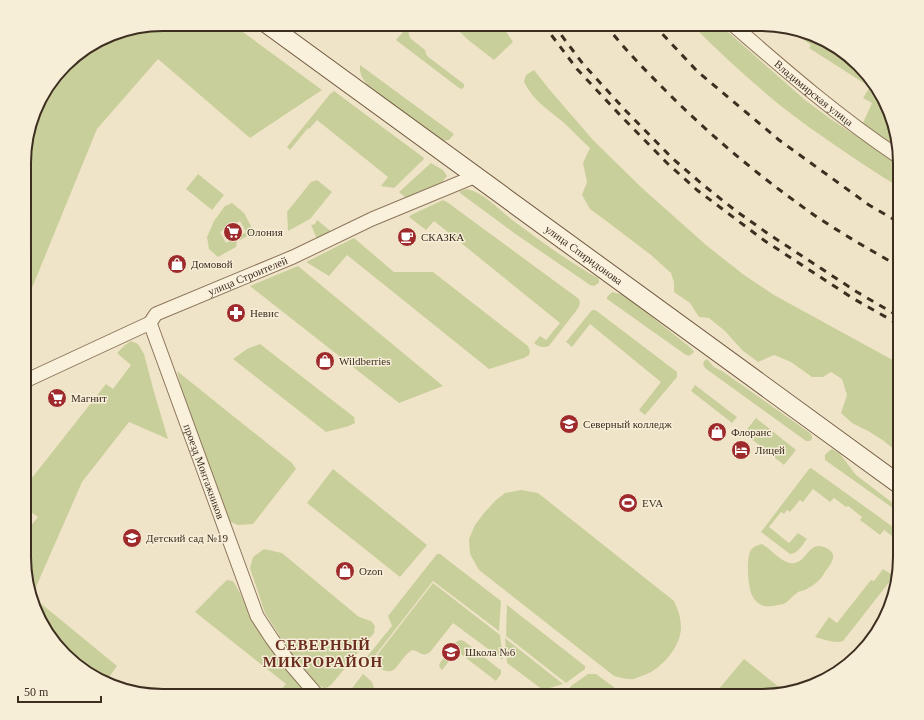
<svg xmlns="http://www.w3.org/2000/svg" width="924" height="720" viewBox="0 0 924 720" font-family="Georgia,serif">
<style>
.green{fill:#c9cf9b}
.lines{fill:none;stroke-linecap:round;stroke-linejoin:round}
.street-casing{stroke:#8d765c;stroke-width:15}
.secondary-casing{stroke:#6f573f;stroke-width:20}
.street{stroke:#faf1dc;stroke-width:13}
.secondary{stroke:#faf1dc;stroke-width:18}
.rail{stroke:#3d2e20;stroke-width:3;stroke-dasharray:7 7;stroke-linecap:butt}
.labels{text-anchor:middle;stroke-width:3;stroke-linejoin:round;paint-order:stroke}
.street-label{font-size:11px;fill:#3d2e20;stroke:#f7eed8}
.poi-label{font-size:11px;fill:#3d2e20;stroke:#f7eed8;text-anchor:start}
.district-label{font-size:15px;font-weight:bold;letter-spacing:1px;fill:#6b2e1e;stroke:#f7eed8}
.rim{fill:none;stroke:#3d2e20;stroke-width:2}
</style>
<rect width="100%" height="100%" fill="#f0e4c8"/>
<g class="green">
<polygon points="163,24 232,24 322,90 250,138 158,59 97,129 25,305 25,144 42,94 71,58 118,31"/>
<polygon points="452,24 501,24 513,42 494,60 467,39"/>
<path d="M691,24H719L805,100L832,120L900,165V188C875,172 850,156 826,139C777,106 733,66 691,24Z"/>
<path d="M407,26L410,38L425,50L427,56L464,84V87L462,89L459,88L396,40C400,35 404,32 407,26Z"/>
<polygon points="786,28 814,34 853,59 889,109 897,149 862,125 872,103 863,98 870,87 809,48 811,45"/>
<path d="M360,65L454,134L449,140L443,141L368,86C363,79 359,74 360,65Z"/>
<path d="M534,70L549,89L593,140L642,188L706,245L744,275L774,295L900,364L899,451L897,452L884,441L868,431L852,423L841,413L847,395L842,379L831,372L823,377H812L791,362L774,355L758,362L742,350L725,331L709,318L699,317L690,303L674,292V282L671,273L651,255L609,223L590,209L582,195L587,182L583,163L590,148C581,140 572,130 563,122C548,110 532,99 524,82L526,75Z"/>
<polygon points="334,91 424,158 423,160 394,188 381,186 388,177 317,120 309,129 308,128 290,150 287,147 330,94"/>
<polygon points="431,163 443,170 447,176 442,182 406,198 399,192"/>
<polygon points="198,174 224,195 212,210 186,189"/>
<polygon points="317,180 332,192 310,219 288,231 287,212 311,182"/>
<path d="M467,189C485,193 501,212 515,222C542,242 569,262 598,278L599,280V283L594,286L590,285L514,233L460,193V191Z"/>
<path d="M443,200L447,202L579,299C581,304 579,307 576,311L549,346C543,348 539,347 534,343L540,336L546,340L560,323L434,221L426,230L409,217L411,215Z"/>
<polygon points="232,203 244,213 252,228 251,234 240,240 238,237 246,232 240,221 220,232 226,243 235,238 237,242 236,247 218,257 209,249 207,237 214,221 225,206"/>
<polygon points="317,220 332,232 317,239 311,225 315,224"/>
<polygon points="354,238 394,272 433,272 528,346 530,351 529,355 524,358 489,369 347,255 329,276 306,262"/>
<polygon points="298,266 443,386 399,403 250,286"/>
<polygon points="612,292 620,294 627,297 691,348 694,352 693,353 689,356 686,355 607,299 607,297"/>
<polygon points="592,310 595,310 598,312 677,372 677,377 645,415 639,410 661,382 590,324 572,347 566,342"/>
<polygon points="131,341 138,344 144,354 154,392 168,439 129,422 82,482 32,596 24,567 24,534 38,517 24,507 24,488 106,384 113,389 131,365 117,353 125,345"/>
<polygon points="260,344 354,417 355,423 349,426 326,432 233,359 247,349"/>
<polygon points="707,359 714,367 722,371 810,433 812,436 812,439 810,441 806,441 705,368 703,364 704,361"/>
<polygon points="177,371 292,463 296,469 253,524 238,525 228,521 188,415"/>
<polygon points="695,385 737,417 732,423 691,391"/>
<polygon points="756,418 796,450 784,465 744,433"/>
<polygon points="832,449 840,454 856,475 894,504 900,505 900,509 897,511 825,460 825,455 829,451"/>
<path d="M811,468L900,532V542L884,530L880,535L860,520L862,517L848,506L846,507L834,498L830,502L813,489L803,502L800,500L790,512L787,510L784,514L781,512L769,527L789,543L798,533L807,539C802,545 798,554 790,554L761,532L809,469Z"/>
<polygon points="333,469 427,545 400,577 307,503"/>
<path d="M521,490L538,493L674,601C678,610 681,617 681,628C680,649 659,672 639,677C636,678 632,680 630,679C625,679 619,677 614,676L479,570L470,554L469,539L475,525L484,513L495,501L505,493Z"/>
<path d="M762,544C771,549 780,561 790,563C808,566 807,537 828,549C839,555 830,565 825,572C823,575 821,579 818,581C815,584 809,588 805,590C802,591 799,591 797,593C792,596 788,603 783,604C780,605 776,605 774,606C771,606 767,607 764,606C760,605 755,601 753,597C748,590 746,560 750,552C752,547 757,545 762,544Z"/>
<polygon points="264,549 282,553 359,617 371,621 375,626 374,633 331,685 325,689 317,684 290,652 265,613 250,568 253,557"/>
<polygon points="437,554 440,554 501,601 499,631 433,581 370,662 366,658 392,626 388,616"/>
<path d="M883,569L894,576L843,641C835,644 823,639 815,637L829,617L837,623L871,580L874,581Z"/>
<path d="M227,580L233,581C241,593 246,607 253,620C269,647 288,672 308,696H281L278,693L286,684L195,612C206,601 216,590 227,580Z"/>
<path d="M433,583L500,635L503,660L453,623L431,651C422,659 421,651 412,650C394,662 399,683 371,663Z"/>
<polygon points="33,597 117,666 107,680 99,679 71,661 38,619"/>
<polygon points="507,605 585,666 585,669 566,683 506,636"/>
<polygon points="505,638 563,684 543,690 507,663"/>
<polygon points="460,640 464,641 499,669 501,670 501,674 496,681 457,651 442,670 439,666 440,663 456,642"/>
<polygon points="744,659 784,691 784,692 761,696 713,696"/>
<polygon points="363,674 372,682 374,688 368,696 346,696"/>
<polygon points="588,674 596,674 626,696 564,696 571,686"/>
</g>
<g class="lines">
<defs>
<g id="street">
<path id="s1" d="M732,24C786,71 840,118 899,157"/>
<path id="s2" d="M150,323L257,616L272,639L292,666L318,696"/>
<path id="s3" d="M25,381L150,323L156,314L293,257L372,219L476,176"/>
</g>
<g id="secondary">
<path id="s4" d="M267,24L900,485"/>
</g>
</defs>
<use href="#street" class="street-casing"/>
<use href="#secondary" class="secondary-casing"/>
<use href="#street" class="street"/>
<use href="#secondary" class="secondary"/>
<g class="rail">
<polyline points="543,24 577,69 620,115 667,163 697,190 765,241 854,299 900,325"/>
<polyline points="553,24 583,64 626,111 672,158 702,184 736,211 770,235 857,292 900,317"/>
<path d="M605,24C622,46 641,66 660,85C708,134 761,178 817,217C844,235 872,251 900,267"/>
<polyline points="653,24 698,72 779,140 869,205 900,223"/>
</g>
</g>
<defs>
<symbol id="supermarket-disc" viewBox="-11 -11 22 22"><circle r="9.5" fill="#9e2a2b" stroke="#f7eed8"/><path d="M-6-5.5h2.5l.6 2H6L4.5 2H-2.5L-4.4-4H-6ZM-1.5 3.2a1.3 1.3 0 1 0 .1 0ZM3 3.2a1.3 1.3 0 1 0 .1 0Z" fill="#fff"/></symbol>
<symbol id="cafe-disc" viewBox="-11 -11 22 22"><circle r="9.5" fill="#9e2a2b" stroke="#f7eed8"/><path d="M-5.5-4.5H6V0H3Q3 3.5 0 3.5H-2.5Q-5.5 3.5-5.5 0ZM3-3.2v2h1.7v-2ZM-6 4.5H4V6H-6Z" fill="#fff"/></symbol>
<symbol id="shop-disc" viewBox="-11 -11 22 22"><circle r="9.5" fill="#9e2a2b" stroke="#f7eed8"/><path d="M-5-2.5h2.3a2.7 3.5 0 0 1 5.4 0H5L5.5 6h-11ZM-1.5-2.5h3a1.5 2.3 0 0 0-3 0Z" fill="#fff"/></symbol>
<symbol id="pharmacy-disc" viewBox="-11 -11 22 22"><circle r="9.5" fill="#9e2a2b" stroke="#f7eed8"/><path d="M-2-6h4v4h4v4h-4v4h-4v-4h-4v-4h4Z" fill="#fff"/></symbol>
<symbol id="university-disc" viewBox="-11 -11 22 22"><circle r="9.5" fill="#9e2a2b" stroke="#f7eed8"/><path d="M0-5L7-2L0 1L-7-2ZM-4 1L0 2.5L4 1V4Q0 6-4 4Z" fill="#fff"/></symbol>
<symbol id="hotel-disc" viewBox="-11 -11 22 22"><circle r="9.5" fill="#9e2a2b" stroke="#f7eed8"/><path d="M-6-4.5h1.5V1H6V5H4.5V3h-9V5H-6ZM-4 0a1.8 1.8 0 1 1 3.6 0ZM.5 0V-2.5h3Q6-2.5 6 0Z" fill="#fff"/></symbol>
<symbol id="stadium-disc" viewBox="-11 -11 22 22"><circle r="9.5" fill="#9e2a2b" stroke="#f7eed8"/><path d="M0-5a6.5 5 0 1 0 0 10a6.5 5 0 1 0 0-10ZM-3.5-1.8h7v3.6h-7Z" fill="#fff"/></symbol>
<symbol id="school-disc" viewBox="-11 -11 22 22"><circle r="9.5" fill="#9e2a2b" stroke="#f7eed8"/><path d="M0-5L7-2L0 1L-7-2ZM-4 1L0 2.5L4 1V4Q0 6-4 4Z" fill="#fff"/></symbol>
</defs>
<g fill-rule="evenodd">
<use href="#supermarket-disc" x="222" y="221" width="22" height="22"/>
<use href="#cafe-disc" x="396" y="226" width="22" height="22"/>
<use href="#shop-disc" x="166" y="253" width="22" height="22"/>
<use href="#pharmacy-disc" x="225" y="302" width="22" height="22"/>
<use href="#shop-disc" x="314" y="350" width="22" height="22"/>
<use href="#supermarket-disc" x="46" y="387" width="22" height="22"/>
<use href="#university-disc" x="558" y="413" width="22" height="22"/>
<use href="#shop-disc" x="706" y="421" width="22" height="22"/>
<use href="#hotel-disc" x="730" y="439" width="22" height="22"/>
<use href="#stadium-disc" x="617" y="492" width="22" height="22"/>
<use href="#school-disc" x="121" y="527" width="22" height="22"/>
<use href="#shop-disc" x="334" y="560" width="22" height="22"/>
<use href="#school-disc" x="440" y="641" width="22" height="22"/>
</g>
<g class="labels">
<g class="street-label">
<text dy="4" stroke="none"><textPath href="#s1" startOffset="107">Владимирская улица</textPath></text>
<text dy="4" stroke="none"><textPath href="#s4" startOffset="392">улица Спиридонова</textPath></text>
<text dy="4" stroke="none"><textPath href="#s3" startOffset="248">улица Строителей</textPath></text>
<text dy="4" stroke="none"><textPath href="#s2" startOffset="158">проезд Монтажников</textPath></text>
</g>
<g class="poi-label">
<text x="247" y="236">Олония</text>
<text x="421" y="241">СКАЗКА</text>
<text x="191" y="268">Домовой</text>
<text x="250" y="317">Невис</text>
<text x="339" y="365">Wildberries</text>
<text x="71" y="402">Магнит</text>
<text x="583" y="428">Северный колледж</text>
<text x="731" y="436">Флоранс</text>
<text x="755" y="454">Лицей</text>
<text x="642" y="507">EVA</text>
<text x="146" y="542">Детский сад №19</text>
<text x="359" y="575">Ozon</text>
<text x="465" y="656">Школа №6</text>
</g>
<g class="district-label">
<text x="323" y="650">СЕВЕРНЫЙ<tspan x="323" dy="17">МИКРОРАЙОН</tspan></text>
</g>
</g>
<path d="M0 0H924V720H0ZM163 31H761A132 132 0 0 1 893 163V557A132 132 0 0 1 761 689H163A132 132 0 0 1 31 557V163A132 132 0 0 1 163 31Z" fill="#f7eed8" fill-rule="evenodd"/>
<path class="rim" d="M163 31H761A132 132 0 0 1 893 163V557A132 132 0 0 1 761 689H163A132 132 0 0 1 31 557V163A132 132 0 0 1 163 31Z"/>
<path d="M18 696v6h83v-6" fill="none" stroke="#3d2e20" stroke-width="2"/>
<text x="24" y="696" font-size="12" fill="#3d2e20" stroke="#f7eed8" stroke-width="3" paint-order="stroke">50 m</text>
</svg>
